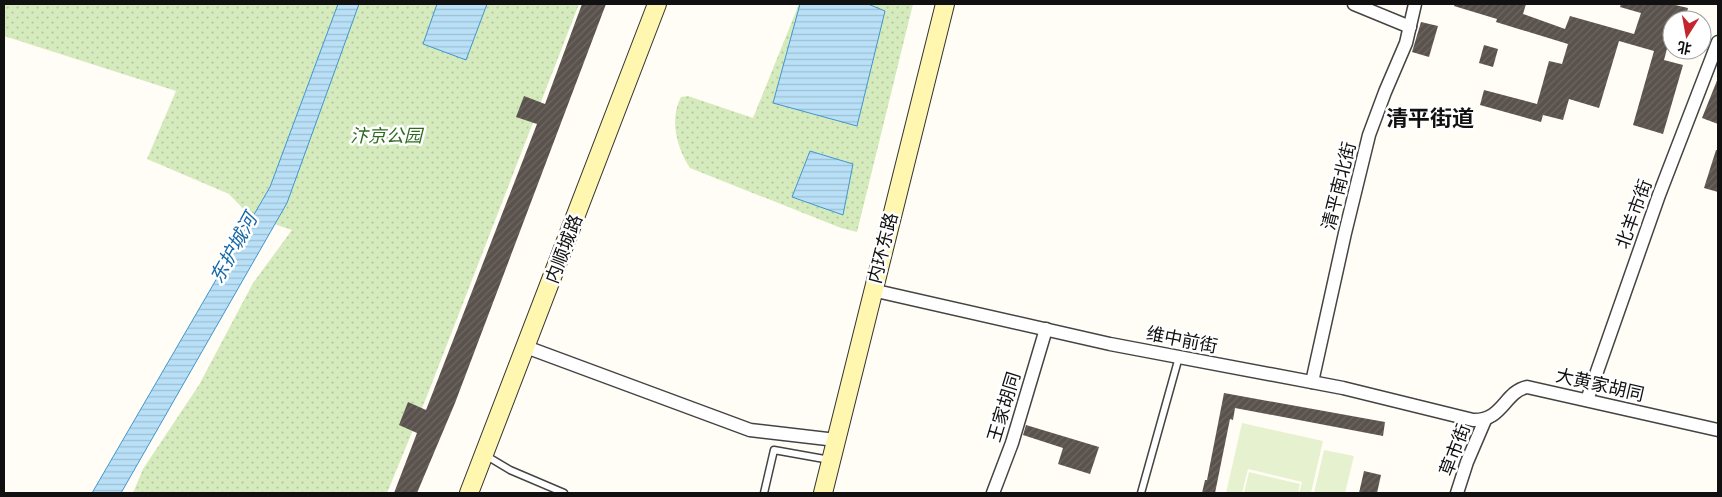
<svg xmlns="http://www.w3.org/2000/svg" width="1722" height="497" viewBox="0 0 1722 497" font-family="Spectral,'Noto Sans SC',serif">
<style>
.grass{fill:url(#grass-dots)}
.pitch{fill:#e6f2cf}
.water{fill:url(#water-rules);stroke:#3f96cf}
.building{fill:url(#building-hatch)}
.lines{fill:none;stroke-linecap:round;stroke-linejoin:round}
.lane-casing{stroke:#444;stroke-width:9}
.street-casing{stroke:#444;stroke-width:15}
.secondary-casing{stroke:#333;stroke-width:20}
.lane{stroke:#fff;stroke-width:6}
.street{stroke:#fff;stroke-width:12}
.secondary{stroke:#fff6b0;stroke-width:18}
.labels{text-anchor:middle;stroke-width:5;stroke-linejoin:round;paint-order:stroke}
.park-label{font-size:18px;font-style:italic;fill:#2f6b1f;stroke:#fff}
.street-label{font-size:18px;fill:#111;stroke:#fff}
.water-label{font-size:19px;font-style:italic;fill:#1768a6;stroke:#fff}
.district-label{font-size:22px;font-weight:bold;fill:#111;stroke:#fff}
</style>
<defs>
<pattern id="grass-dots" width="8" height="8" patternUnits="userSpaceOnUse" patternTransform="scale(1.25)"><rect width="8" height="8" fill="#d5ebbd"/><path d="M2 2h.1M6 6h.1" fill="none" stroke="#b6c8a1" stroke-width="1.8" stroke-linecap="round"/></pattern>
<pattern id="water-rules" width="6" height="5" patternUnits="userSpaceOnUse" patternTransform="scale(1.25)"><rect width="6" height="5" fill="#b9e0f7"/><path d="M0 2.5h6" fill="none" stroke="#9ebfd3"/></pattern>
<pattern id="building-hatch" width="6" height="6" patternUnits="userSpaceOnUse" patternTransform="scale(1.25)"><rect width="6" height="6" fill="#5a524d"/><path d="M-1 1l2-2M0 6l6-6M5 7l2-2" fill="none" stroke="#6d6662"/></pattern>
</defs>
<rect width="100%" height="100%" fill="#fffdf5"/>
<g class="grass">
<polygon points="4,4 579,4 427,396 387,493 133,493 143,469 199,385 253,283 292,230 250,216 229,194 147,159 176,91 4,36"/>
<path d="M799,4H913L857,232L841,228L690,168C677,149 669,119 681,97L688,96L753,118Z"/>
</g>
<g class="pitch">
<polygon points="1242,423 1323,441 1311,493 1299,493 1302,482 1248,469 1242,493 1226,493"/>
<polygon points="1324,450 1354,456 1345,493 1314,493"/>
<polygon points="1249,472 1300,484 1298,493 1244,493"/>
</g>
<g class="water">
<polygon points="338,4 359,4 287,203 121,493 92,493 270,187"/>
<polygon points="437,4 487,4 466,60 423,44"/>
<polygon points="800,4 868,4 885,11 857,126 773,103"/>
<polygon points="810,151 853,164 843,215 792,197"/>
</g>
<g class="building">
<polygon points="582,4 606,4 455,403 417,493 394,493 417,433 399,425 408,402 426,410 537,124 516,117 524,96 545,104"/>
<polygon points="1455,4 1526,4 1523,14 1565,29 1570,16 1634,34 1641,13 1620,7 1621,4 1671,4 1688,8 1685,20 1672,20 1672,30 1664,60 1683,65 1663,134 1633,125 1654,51 1619,41 1599,108 1569,99 1563,120 1543,115 1541,122 1480,105 1484,90 1537,104 1549,61 1562,64 1568,44 1496,22 1497,19 1454,6"/>
<polygon points="1421,22 1438,26 1429,57 1412,52"/>
<polygon points="1484,45 1498,49 1493,67 1479,63"/>
<polygon points="1718,78 1718,124 1702,118"/>
<polygon points="1716,150 1718,150 1718,192 1704,188"/>
<polygon points="1224,393 1385,422 1383,436 1235,408 1233,420 1230,419 1215,493 1202,493 1205,480 1207,480"/>
<polygon points="1026,425 1099,447 1090,474 1058,464 1063,448 1023,435"/>
<polygon points="1364,471 1381,475 1377,493 1359,493"/>
</g>
<g class="lines">
<defs>
<g id="lane">
<polyline points="485,455 510,470 564,493"/>
<polyline points="764,493 774,450 830,460"/>
<polyline points="1141,493 1179,357"/>
</g>
<g id="street">
<polyline points="1354,4 1410,27"/>
<path d="M872,290L1110,344L1343,388L1473,420C1503,421 1504,392 1527,387L1718,430"/>
<polyline points="526,347 750,430 836,440"/>
<polyline points="1312,382 1345,233 1369,135 1385,92 1406,43 1415,4"/>
<polyline points="1587,400 1659,195 1718,42"/>
<polyline points="993,493 1012,443 1046,329"/>
<polyline points="1457,493 1467,462 1485,420"/>
</g>
<g id="secondary">
<polyline points="469,493 657,4"/>
<polyline points="823,493 945,4"/>
</g>
</defs>
<use href="#lane" class="lane-casing"/>
<use href="#street" class="street-casing"/>
<use href="#secondary" class="secondary-casing"/>
<use href="#lane" class="lane"/>
<use href="#street" class="street"/>
<use href="#secondary" class="secondary"/>
</g>
<g class="labels">
<g class="park-label">
<text x="386" y="142">汴京公园</text>
</g>
<g class="street-label">
<text transform="translate(1339 186) rotate(-76)" y="6">清平南北街</text>
<text transform="translate(1634 214) rotate(-70)" y="6">北羊市街</text>
<text transform="translate(883 248) rotate(-76)" y="6">内环东路</text>
<text transform="translate(564 249) rotate(-69)" y="6">内顺城路</text>
<text transform="translate(1182 340) rotate(11)" y="6">维中前街</text>
<text transform="translate(1600 385) rotate(13)" y="6">大黄家胡同</text>
<text transform="translate(1004 407) rotate(-73)" y="6">王家胡同</text>
<text transform="translate(1455 450) rotate(-69)" y="6">草市街</text>
</g>
<g class="water-label">
<text transform="translate(233 248) rotate(-61)" y="7">东护城河</text>
</g>
<g class="district-label">
<text x="1430" y="126">清平街道</text>
</g>
</g>
<rect width="1722" height="497" fill="none" stroke="#111111" stroke-width="10"/>
<g transform="translate(1687 35) rotate(191)"><circle r="24" fill="#ffffff" stroke="#a0a0a0"/>
<path d="M0-4L9 19L0 12L-9 19Z" fill="#c4262e"/>
<text y="-8" font-size="14" font-weight="bold" text-anchor="middle" fill="#111111">北</text>
</g>
</svg>
